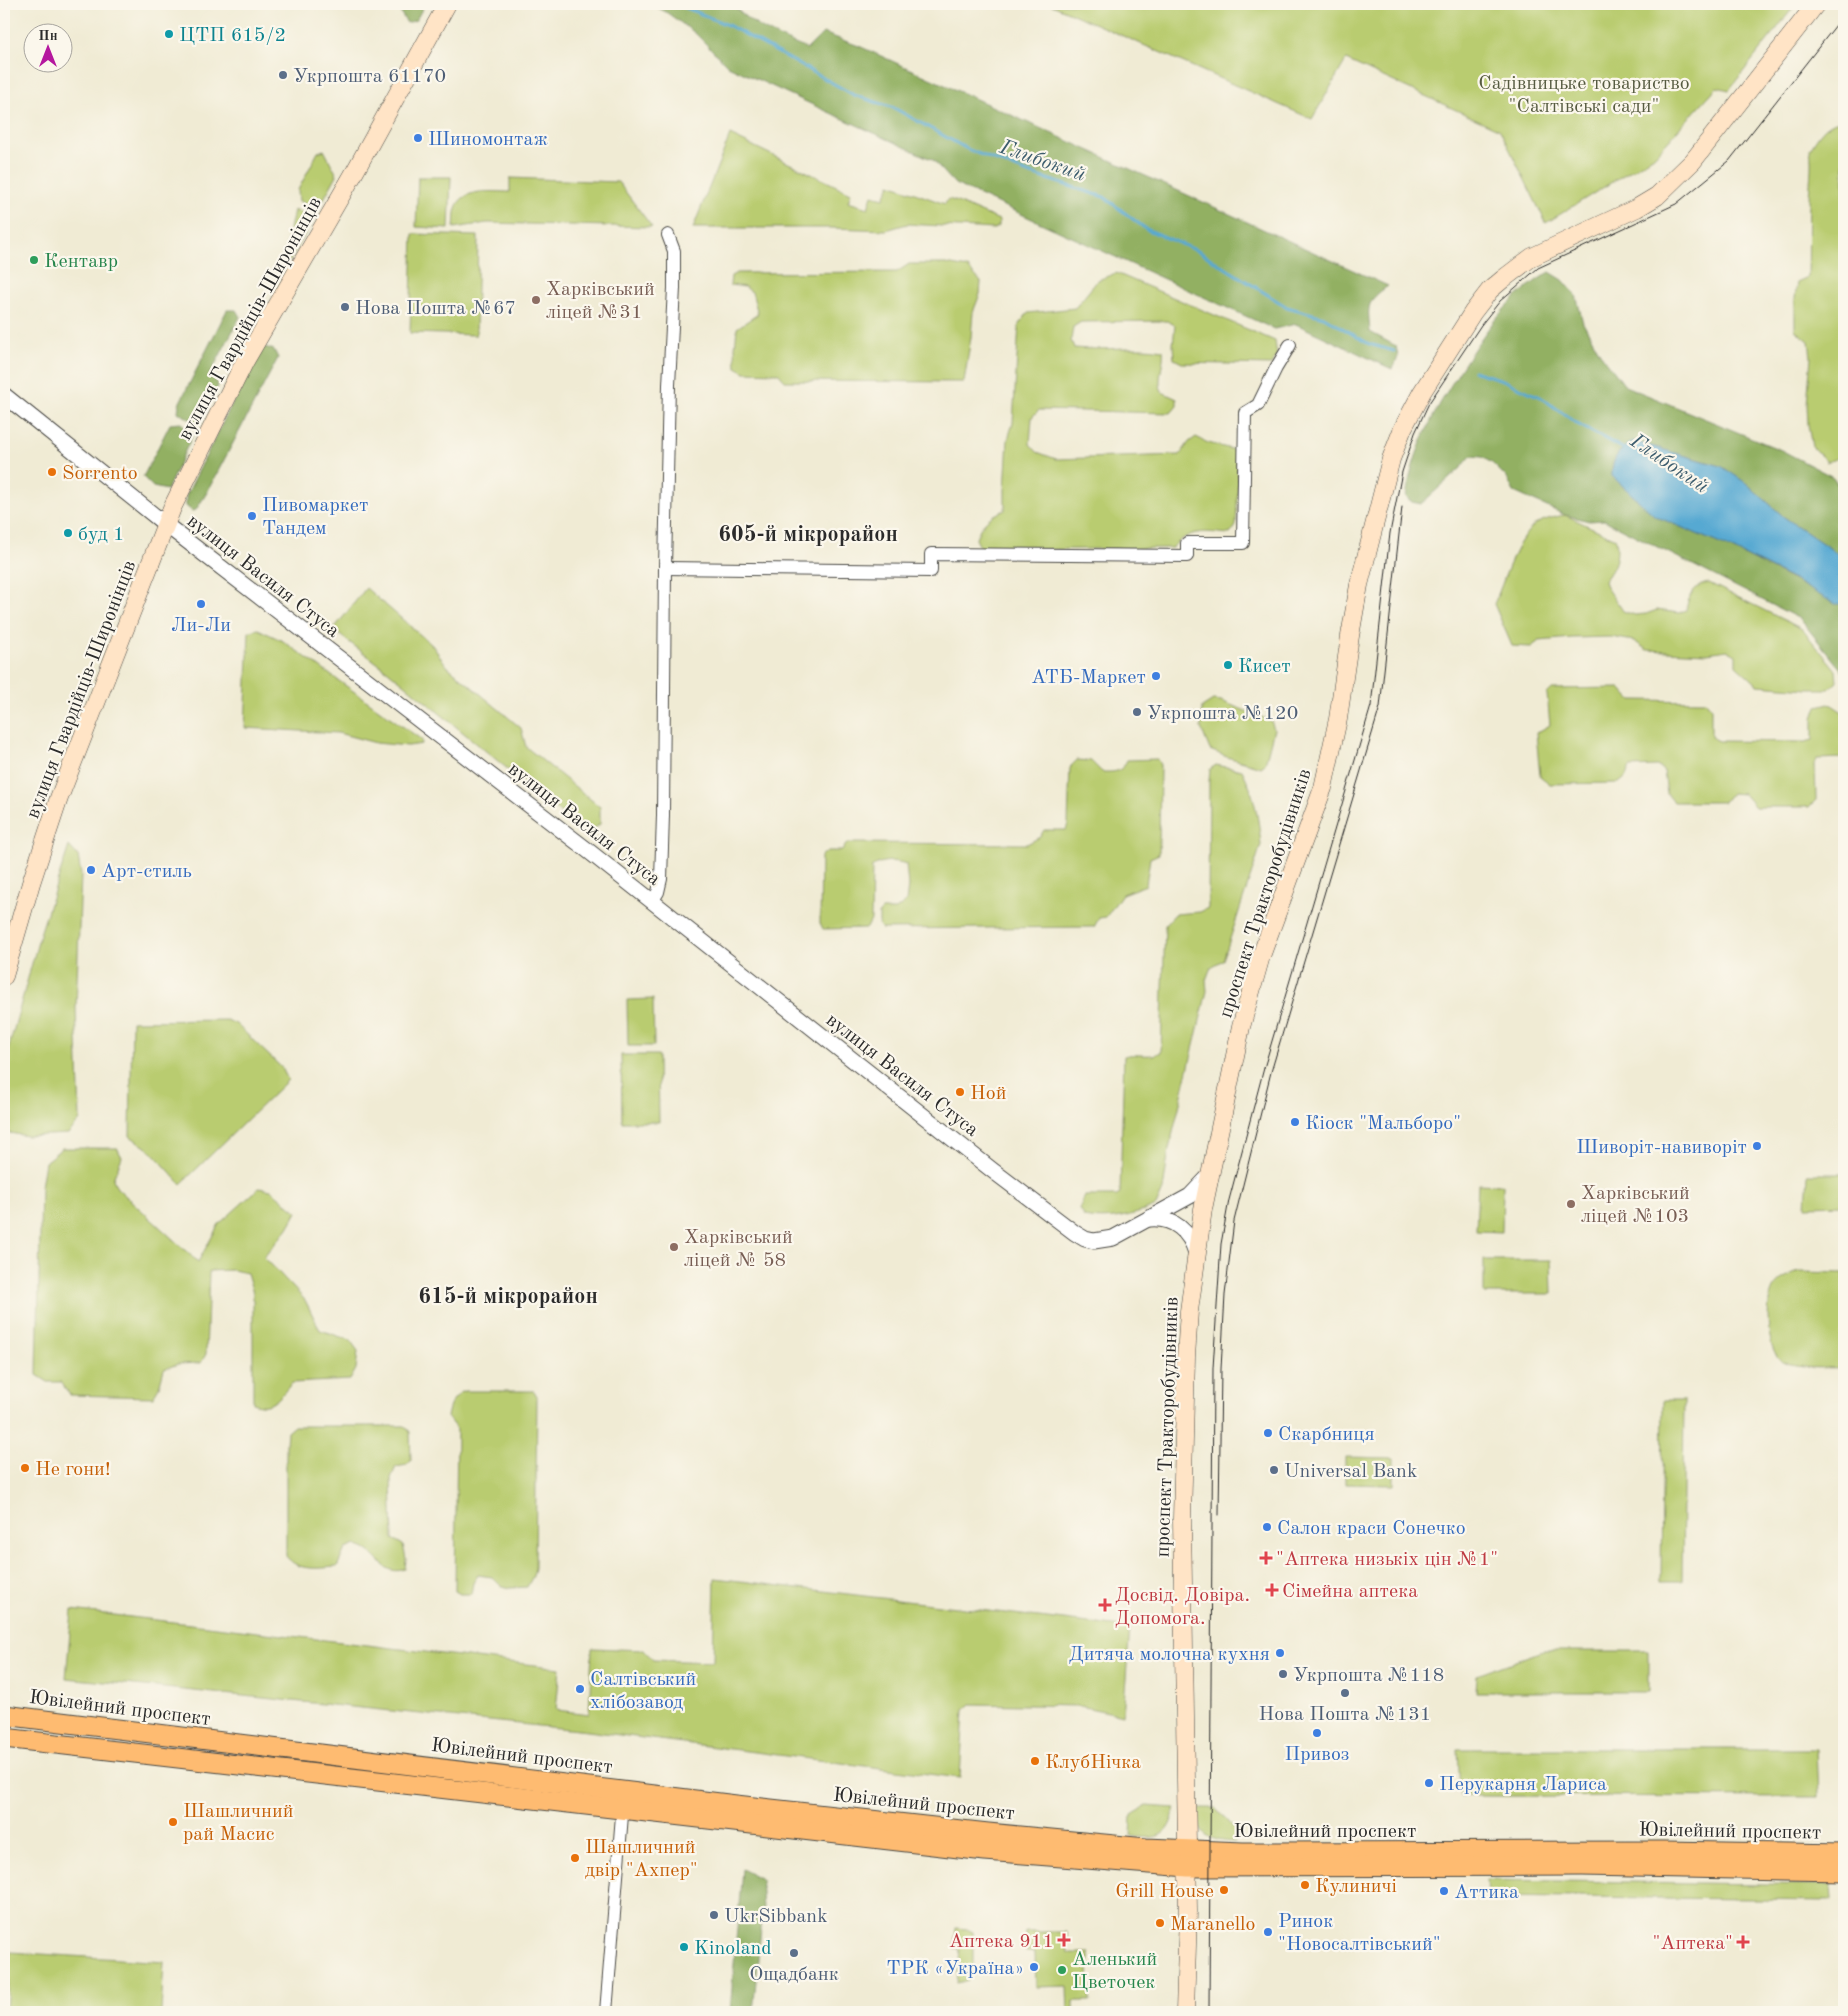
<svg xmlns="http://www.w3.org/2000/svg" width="1848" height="2016" viewBox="0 0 1848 2016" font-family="'Old Standard TT',serif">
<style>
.green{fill:#b9cc70;stroke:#727c4e}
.forest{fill:#92b062;stroke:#5e6e46}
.water{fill:#57a9d2;stroke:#416a7e}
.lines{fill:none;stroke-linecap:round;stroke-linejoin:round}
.stream{stroke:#57a9d2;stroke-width:3}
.minor-casing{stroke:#494844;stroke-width:14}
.tertiary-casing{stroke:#494844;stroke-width:17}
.secondary-casing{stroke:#494844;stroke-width:19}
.primary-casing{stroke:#494844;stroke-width:21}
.minor{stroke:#fff;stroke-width:12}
.tertiary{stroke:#fff;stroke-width:15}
.secondary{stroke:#ffe4c6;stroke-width:18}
.primary{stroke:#febb71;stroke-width:19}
.tram{stroke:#2b2b2b;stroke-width:1}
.culture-dot{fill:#0f9aa8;stroke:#fbf7ec;stroke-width:2}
.service-dot{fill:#5c6f8a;stroke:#fbf7ec;stroke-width:2}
.shop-dot{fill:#3f7fe0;stroke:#fbf7ec;stroke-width:2}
.leisure-dot{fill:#2e9e5b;stroke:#fbf7ec;stroke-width:2}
.education-dot{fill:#8d6e63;stroke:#fbf7ec;stroke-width:2}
.food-dot{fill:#e8710a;stroke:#fbf7ec;stroke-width:2}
.health-dot{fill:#e0444e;stroke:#fbf7ec;stroke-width:2}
.labels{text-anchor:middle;stroke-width:4.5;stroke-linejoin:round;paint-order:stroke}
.culture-label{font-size:20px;fill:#0d838f;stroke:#fbf7ec;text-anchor:start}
.service-label{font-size:20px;fill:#4e5e75;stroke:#fbf7ec;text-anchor:start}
.park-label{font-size:20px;fill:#565b40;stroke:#fbf7ec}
.shop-label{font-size:20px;fill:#366cbe;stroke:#fbf7ec;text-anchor:start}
.leisure-label{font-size:20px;fill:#27864d;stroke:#fbf7ec;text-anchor:start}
.education-label{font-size:20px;fill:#785e54;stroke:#fbf7ec;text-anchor:start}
.street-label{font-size:20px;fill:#2b2b2b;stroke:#fbf7ec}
.food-label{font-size:20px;fill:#c56008;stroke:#fbf7ec;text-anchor:start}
.health-label{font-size:20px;fill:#be3a42;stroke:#fbf7ec;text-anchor:start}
.water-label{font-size:21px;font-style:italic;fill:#3d5d6e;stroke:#fbf7ec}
.quarter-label{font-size:22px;font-weight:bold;fill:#2b2b2b;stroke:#fbf7ec}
</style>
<rect width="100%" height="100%" fill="#fbf7ec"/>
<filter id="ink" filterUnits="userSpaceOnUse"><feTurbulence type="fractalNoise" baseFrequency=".02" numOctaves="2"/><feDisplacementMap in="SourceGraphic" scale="10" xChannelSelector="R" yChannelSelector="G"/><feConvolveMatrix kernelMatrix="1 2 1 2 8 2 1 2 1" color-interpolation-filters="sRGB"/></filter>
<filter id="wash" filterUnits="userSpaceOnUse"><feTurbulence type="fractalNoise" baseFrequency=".0096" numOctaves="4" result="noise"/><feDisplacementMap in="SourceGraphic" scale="20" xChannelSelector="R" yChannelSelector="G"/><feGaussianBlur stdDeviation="1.12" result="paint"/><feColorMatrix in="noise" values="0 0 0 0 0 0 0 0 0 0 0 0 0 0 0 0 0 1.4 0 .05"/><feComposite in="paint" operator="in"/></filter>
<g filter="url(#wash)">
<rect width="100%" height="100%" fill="#f0ebd4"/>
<g class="green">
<polygon points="1050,4 1796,4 1729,90 1717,87 1654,156 1546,223 1500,130 1346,60 1312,119"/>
<path d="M1839,121L1844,125V355L1842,357L1844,384V451L1838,458L1827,462L1812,447L1808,425L1807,404L1811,357L1809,341L1795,330V299L1797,282L1808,277C1809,252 1808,228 1809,203C1809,185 1813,166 1810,149C1817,137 1825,124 1839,121Z"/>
<polygon points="730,135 851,193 848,202 868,208 872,195 884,198 890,184 945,204 948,199 955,201 999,220 999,226 994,229 907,224 886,230 832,228 693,228"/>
<polygon points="324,150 337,175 320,206 313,207 299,201 298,190 318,152"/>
<polygon points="418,177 451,177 449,229 416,227"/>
<path d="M510,178L618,182L652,227L487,223L454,228C455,222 454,213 456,208C463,187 492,192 510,192Z"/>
<polygon points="294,210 314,218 289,262 284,257"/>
<polygon points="413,234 478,236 476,335 410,333"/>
<polygon points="909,264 946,264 968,268 981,282 980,294 973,312 971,337 964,382 785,381 778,373 745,372 736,367 735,348 737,328 758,314 752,292 745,287 730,285 731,276 737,273 897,272"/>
<path d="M1116,273L1275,341L1277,356L1271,365L1182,363L1174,359L1173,345L1175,325L1167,321L1081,322L1073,327L1071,340L1074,348C1104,351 1134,345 1163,350C1165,364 1156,379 1162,392L1177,399V406L1171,413L1039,410L1032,417L1030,444L1037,452L1056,459L1180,455L1189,442L1196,437L1208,443L1235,450L1238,479L1236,526L1230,534C1204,532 1191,528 1172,548L1009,550L980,547L976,539C981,522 989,517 1005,510V490L1008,439L1013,423L1019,324L1028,313L1075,308L1098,280Z"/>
<path d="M1565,515L1616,539C1619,558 1615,567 1604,581C1607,593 1617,600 1623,611L1635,615L1646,614L1657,610L1679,613L1686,610C1689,595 1693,586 1709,583L1802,629L1836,670L1837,682L1829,689H1808L1758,685L1736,665V655L1727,650L1707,653L1647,650L1634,641L1611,637L1572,638L1539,641L1531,647L1512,646L1494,604C1505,580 1513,546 1532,527C1540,520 1554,517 1565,515Z"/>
<polygon points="366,588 432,645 447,666 521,728 526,747 600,807 600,824 587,834 388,671 333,630"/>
<polygon points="258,629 283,641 422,740 422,744 408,746 376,743 338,733 245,728 249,632"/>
<polygon points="1620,688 1628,697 1633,700 1705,701 1711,708 1711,737 1719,741 1805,742 1813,740 1813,718 1817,706 1829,703 1844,713 1844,758 1817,759 1815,764 1816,800 1809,807 1755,807 1744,794 1731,793 1724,802 1674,802 1667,794 1664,771 1657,766 1630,767 1625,778 1619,783 1550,784 1540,776 1536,733 1550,725 1547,694 1552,689"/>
<polygon points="1213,700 1221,701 1271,721 1274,729 1265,764 1261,767 1227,757 1210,750 1201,728 1202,707"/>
<path d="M1157,759L1160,765L1159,854L1150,858L1146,885L1122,894L1106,917L1099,918L1094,927L882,929L879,925V913L882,910H896L906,902L908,886L906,864C895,860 881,860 872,867L871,920L867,928L823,929L820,923L821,856L828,851H842L847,843L1027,844L1040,837L1044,830H1066L1068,824L1070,767L1077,760L1091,761L1102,772C1115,772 1121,773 1127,760Z"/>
<path d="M1216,765L1242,770C1254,792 1259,820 1261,845L1223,960L1211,967L1206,980L1207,991L1169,1149L1163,1190L1156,1206C1134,1216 1107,1222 1084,1217L1079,1209L1085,1196H1117L1120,1193L1124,1056C1136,1052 1151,1059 1161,1052L1165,925L1175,914L1200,912L1208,908L1209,782L1210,769Z"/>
<polygon points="69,846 78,856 81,875 76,1008 80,1120 68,1134 27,1136 4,1132 4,1065 41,931"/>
<polygon points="653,999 654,1046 628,1046 627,1000"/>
<polygon points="227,1020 236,1024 282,1068 288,1080 181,1184 151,1151 130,1136 132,1021"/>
<polygon points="621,1055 658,1055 659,1122 622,1122"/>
<path d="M62,1148H117L122,1157L113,1179L117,1188L198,1262L219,1224L259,1188L271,1190L297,1212L288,1228L264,1257L305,1300L320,1330L350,1340L358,1351L356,1369L350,1380L292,1383C280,1396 273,1411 253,1403V1293L247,1273L233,1270L209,1271L206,1354L201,1363L178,1364L164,1369L159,1387L153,1397L70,1395L61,1382H48L37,1375L41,1187L45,1162Z"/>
<polygon points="1808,1174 1844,1174 1844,1205 1806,1206"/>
<polygon points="1478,1184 1503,1185 1502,1232 1476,1231"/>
<polygon points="1484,1260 1551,1260 1552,1294 1484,1294"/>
<path d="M1798,1272L1844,1273V1368C1828,1367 1797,1370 1783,1362C1766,1352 1765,1304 1773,1289C1779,1279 1787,1276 1798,1272Z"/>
<path d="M464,1391H534L537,1396L535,1568L533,1576L527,1587L510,1588L500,1585L492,1577L478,1575L473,1583L471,1594H460L455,1591L457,1430L447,1417C449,1405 453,1397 464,1391Z"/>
<polygon points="1663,1400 1684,1400 1682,1581 1661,1581"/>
<path d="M294,1426H405L410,1432L411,1461L407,1465L396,1467L391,1478L393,1539L403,1545L406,1559L405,1569C386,1576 380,1559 367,1550C364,1548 359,1547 356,1545L345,1549L337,1567C318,1568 298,1572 286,1556V1444L287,1432Z"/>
<polygon points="1345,1457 1394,1458 1394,1485 1345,1484"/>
<polygon points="715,1578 1130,1628 1123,1715 1079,1706 971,1704 964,1710 960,1778 588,1731 66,1678 72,1610 560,1668 556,1710 589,1714 592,1648 644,1650 653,1660 713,1662"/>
<polygon points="1543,1651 1649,1651 1649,1692 1476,1692 1477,1675"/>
<polygon points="1458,1749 1817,1749 1819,1797 1460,1796"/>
<path d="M1147,1806L1175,1808C1169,1837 1159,1840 1131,1836L1132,1815Z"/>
<path d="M1197,1808H1216L1237,1831L1234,1842C1209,1841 1196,1834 1197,1808Z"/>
<polygon points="1487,1880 1832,1885 1833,1900 1488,1896"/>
<polygon points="956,1928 967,1929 973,1932 973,1965 971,1974 968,1980 957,1983 960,1949 954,1948"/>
<polygon points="1026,1932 1067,1932 1068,1953 1089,1953 1090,2001 1074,2001 1074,2012 1068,2012 1067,1986 1036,1987 1035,1952 1026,1952"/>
<polygon points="10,1952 164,1962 161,2012 6,2012"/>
</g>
<g class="forest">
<polygon points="395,4 425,4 416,20 407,23"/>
<path d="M650,4H732C752,27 780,38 807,49L823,33L859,46L1388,286C1365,302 1368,306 1370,332L1396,346L1398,357L1392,369L1296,324L1274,329L955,184L933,160L728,66L695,33L666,12Z"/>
<path d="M1550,272L1563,280L1576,295L1583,323L1600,353L1625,386L1781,450L1833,477L1844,493V558L1784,517L1746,483L1721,466L1633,441C1619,454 1612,456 1612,476L1655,516L1732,549L1814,591L1844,604V673L1800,619L1604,520L1589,521L1565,515L1514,492L1507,478L1492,463L1482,457L1471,456L1461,468L1421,504L1412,502L1406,497C1413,449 1435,410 1461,369C1487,329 1507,297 1550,272Z"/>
<polygon points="227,310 236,310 240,317 209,376 217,382 218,386 198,424 178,412 179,404"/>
<polygon points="265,347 274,350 278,358 206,494 196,510 192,511 186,506 186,496 259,350"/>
<polygon points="181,423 193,434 167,490 153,487 143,477 170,424"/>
<polygon points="742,1869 761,1879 763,1908 753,2012 730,2012"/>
</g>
<path class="water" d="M1633,441L1721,466L1746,483L1784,517L1844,558V604H1835L1794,580L1732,549L1655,516L1612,476C1612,458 1618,451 1633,441Z"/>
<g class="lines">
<g class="stream">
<polyline points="677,4 730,26 854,95 894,108 969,150 1028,173 1104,197 1146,229 1200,252 1287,307 1324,317 1369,344 1394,351"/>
<polyline points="1473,371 1503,380 1542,398 1579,425 1626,450"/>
</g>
</g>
</g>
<g filter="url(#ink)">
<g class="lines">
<defs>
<g id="minor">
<polyline points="665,568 931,571 931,554 1187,556 1187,543 1243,543 1245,413 1258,405 1276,368 1290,345"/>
<polyline points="652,902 658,892 661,879 663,815 665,568 669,385 674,288 674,251 668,235"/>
<polyline points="606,2012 623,1803"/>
</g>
<g id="tertiary">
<polyline points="4,395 165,524 586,849 992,1170 1075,1233 1085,1239 1094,1241 1113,1238 1190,1196 1209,1176"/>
<path d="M1150,1219C1174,1217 1190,1232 1196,1253"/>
</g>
<g id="secondary">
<polyline points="4,976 31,883 59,798 172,508 245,361 353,175 447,4"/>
<polyline points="1185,2012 1188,1911 1182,1519 1186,1357 1189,1311 1203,1209 1241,1027 1261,956 1323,788 1338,719 1350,636 1359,585 1391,459 1403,428 1422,392 1473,312 1490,290 1503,279 1532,257 1637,208 1657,196 1693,161 1816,4"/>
</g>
<g id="primary">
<polyline points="4,1715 736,1805 988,1833 1146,1848 1243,1852 1664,1851 1844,1854"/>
<polyline points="4,1738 985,1851 1188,1867 1582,1866 1844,1871"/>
</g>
</defs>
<use href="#minor" class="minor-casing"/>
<use href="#tertiary" class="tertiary-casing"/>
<use href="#secondary" class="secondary-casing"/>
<use href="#primary" class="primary-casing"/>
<use href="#minor" class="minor"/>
<use href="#tertiary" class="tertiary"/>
<use href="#secondary" class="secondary"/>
<use href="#primary" class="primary"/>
<g class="tram">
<polyline points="1219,1515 1221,1369 1225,1295 1234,1221 1271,1072 1380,707 1402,507"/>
<polyline points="1209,2012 1213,1368 1221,1244 1229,1200 1264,1068 1371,706 1390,533 1402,472 1415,433 1429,403 1481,325 1500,301 1538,268 1676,204 1729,161 1844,15"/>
</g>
</g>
</g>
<g class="culture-dot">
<circle cx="169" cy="34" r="5"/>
<circle cx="68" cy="533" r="5"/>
<circle cx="1228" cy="665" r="5"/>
<circle cx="684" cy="1947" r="5"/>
</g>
<g class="service-dot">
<circle cx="283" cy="75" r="5"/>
<circle cx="345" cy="307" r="5"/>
<circle cx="1137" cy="712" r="5"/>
<circle cx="1274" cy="1470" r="5"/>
<circle cx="1283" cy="1674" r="5"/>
<circle cx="1345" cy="1693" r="5"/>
<circle cx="714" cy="1915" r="5"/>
<circle cx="794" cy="1953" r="5"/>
</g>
<g class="shop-dot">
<circle cx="418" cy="138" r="5"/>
<circle cx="252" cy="516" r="5"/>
<circle cx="201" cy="604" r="5"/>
<circle cx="1156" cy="676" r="5"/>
<circle cx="91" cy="870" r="5"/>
<circle cx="1295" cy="1122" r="5"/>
<circle cx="1757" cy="1146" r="5"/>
<circle cx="1268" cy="1433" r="5"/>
<circle cx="1267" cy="1527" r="5"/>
<circle cx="1280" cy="1653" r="5"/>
<circle cx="580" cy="1689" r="5"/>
<circle cx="1317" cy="1733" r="5"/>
<circle cx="1429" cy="1783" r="5"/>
<circle cx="1444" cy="1891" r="5"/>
<circle cx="1268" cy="1932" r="5"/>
<circle cx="1034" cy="1967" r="5"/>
</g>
<g class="leisure-dot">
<circle cx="34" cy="260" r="5"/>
<circle cx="1062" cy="1970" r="5"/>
</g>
<g class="education-dot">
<circle cx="536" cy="300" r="5"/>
<circle cx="1571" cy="1204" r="5"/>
<circle cx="674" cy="1247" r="5"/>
</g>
<g class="food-dot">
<circle cx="52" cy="472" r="5"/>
<circle cx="960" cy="1092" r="5"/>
<circle cx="25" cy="1468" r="5"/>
<circle cx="1035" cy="1761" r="5"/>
<circle cx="173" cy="1822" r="5"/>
<circle cx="575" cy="1858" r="5"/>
<circle cx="1305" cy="1885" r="5"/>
<circle cx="1224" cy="1890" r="5"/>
<circle cx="1160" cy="1923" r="5"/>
</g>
<g class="health-dot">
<path d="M1263.5 1550.5h5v5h5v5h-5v5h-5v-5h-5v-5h5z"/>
<path d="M1269.5 1582.5h5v5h5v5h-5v5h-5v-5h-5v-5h5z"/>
<path d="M1102.5 1597.5h5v5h5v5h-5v5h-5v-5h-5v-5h5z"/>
<path d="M1061.5 1932.5h5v5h5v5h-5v5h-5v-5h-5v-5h5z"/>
<path d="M1740.5 1934.5h5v5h5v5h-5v5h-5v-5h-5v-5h5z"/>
</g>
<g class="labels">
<g class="culture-label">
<text x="179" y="41">ЦТП 615/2</text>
<text x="78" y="540">буд 1</text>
<text x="1238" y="672">Кисет</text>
<text x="694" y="1954">Kinoland</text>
</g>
<g class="service-label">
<text x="293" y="82">Укрпошта 61170</text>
<text x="355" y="314">Нова Пошта №67</text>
<text x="1147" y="719">Укрпошта №120</text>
<text x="1284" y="1477">Universal Bank</text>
<text x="1293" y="1681">Укрпошта №118</text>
<text x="1345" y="1720" text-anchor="middle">Нова Пошта №131</text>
<text x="724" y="1922">UkrSibbank</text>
<text x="794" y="1980" text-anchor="middle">Ощадбанк</text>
</g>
<g class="park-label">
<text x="1584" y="89">Садівницьке товариство<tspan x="1584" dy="23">"Салтівські сади"</tspan></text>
</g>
<g class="shop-label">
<text x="428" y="145">Шиномонтаж</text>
<text x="262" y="511">Пивомаркет<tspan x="262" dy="23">Тандем</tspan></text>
<text x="201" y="631" text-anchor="middle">Ли-Ли</text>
<text x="1146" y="683" text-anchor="end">АТБ-Маркет</text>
<text x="101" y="877">Арт-стиль</text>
<text x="1305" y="1129">Кіоск "Мальборо"</text>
<text x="1747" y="1153" text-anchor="end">Шиворіт-навиворіт</text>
<text x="1278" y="1440">Скарбниця</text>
<text x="1277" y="1534">Салон краси Сонечко</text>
<text x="1270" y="1660" text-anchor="end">Дитяча молочна кухня</text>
<text x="590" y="1685">Салтівський<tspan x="590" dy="23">хлібозавод</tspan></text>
<text x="1317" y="1760" text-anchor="middle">Привоз</text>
<text x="1439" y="1790">Перукарня Лариса</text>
<text x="1454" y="1898">Аттика</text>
<text x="1278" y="1927">Ринок<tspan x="1278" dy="23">"Новосалтівський"</tspan></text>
<text x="1024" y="1974" text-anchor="end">ТРК «Україна»</text>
</g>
<g class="leisure-label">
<text x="44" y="267">Кентавр</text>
<text x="1072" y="1965">Аленький<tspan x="1072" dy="23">Цветочек</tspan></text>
</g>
<g class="education-label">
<text x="546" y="295">Харківський<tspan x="546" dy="23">ліцей №31</tspan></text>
<text x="1581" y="1199">Харківський<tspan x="1581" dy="23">ліцей №103</tspan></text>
<text x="684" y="1243">Харківський<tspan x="684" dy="23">ліцей № 58</tspan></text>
</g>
<g class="street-label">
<text transform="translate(249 318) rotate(-61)" y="7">вулиця Гвардійців-Широнінців</text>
<text transform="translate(264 575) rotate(38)" y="7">вулиця Василя Стуса</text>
<text transform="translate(80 689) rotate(-69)" y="7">вулиця Гвардійців-Широнінців</text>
<text transform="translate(585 823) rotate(38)" y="7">вулиця Василя Стуса</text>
<text transform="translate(1264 893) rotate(-72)" y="7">проспект Тракторобудівників</text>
<text transform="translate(903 1074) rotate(38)" y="7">вулиця Василя Стуса</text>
<text transform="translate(1166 1427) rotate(-88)" y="7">проспект Тракторобудівників</text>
<text transform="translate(120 1707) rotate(7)" y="7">Ювілейний проспект</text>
<text transform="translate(522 1755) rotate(7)" y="7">Ювілейний проспект</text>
<text transform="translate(924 1803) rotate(6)" y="7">Ювілейний проспект</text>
<text x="1325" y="1837">Ювілейний проспект</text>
<text transform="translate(1730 1830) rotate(1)" y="7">Ювілейний проспект</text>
</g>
<g class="food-label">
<text x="62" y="479">Sorrento</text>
<text x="970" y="1099">Ной</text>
<text x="35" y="1475">Не гони!</text>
<text x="1045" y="1768">КлубНічка</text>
<text x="183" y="1817">Шашличний<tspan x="183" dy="23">рай Масис</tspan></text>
<text x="585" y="1853">Шашличний<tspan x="585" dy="23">двір "Ахпер"</tspan></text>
<text x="1315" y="1892">Кулиничі</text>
<text x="1214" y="1897" text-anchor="end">Grill House</text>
<text x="1170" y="1930">Maranello</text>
</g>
<g class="health-label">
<text x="1276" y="1565">"Аптека низькіх цін №1"</text>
<text x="1282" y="1597">Сімейна аптека</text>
<text x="1115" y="1601">Досвід. Довіра.<tspan x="1115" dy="23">Допомога.</tspan></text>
<text x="1054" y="1947" text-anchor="end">Аптека 911</text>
<text x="1733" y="1949" text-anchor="end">"Аптека"</text>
</g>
<g class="water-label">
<text transform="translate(1043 160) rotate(19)" y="7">Глибокий</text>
<text transform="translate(1670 463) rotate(34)" y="7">Глибокий</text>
</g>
<g class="quarter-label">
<text x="808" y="541">605-й мікрорайон</text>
<text x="508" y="1303">615-й мікрорайон</text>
</g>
</g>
<rect width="1848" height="2016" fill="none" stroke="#fbf7ec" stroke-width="20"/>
<g transform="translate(48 48)"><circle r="24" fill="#fbf7ec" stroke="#a8a59f"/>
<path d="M0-4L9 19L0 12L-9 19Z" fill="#b5179e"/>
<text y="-8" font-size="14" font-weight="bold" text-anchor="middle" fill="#2b2b2b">Пн</text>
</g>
</svg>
